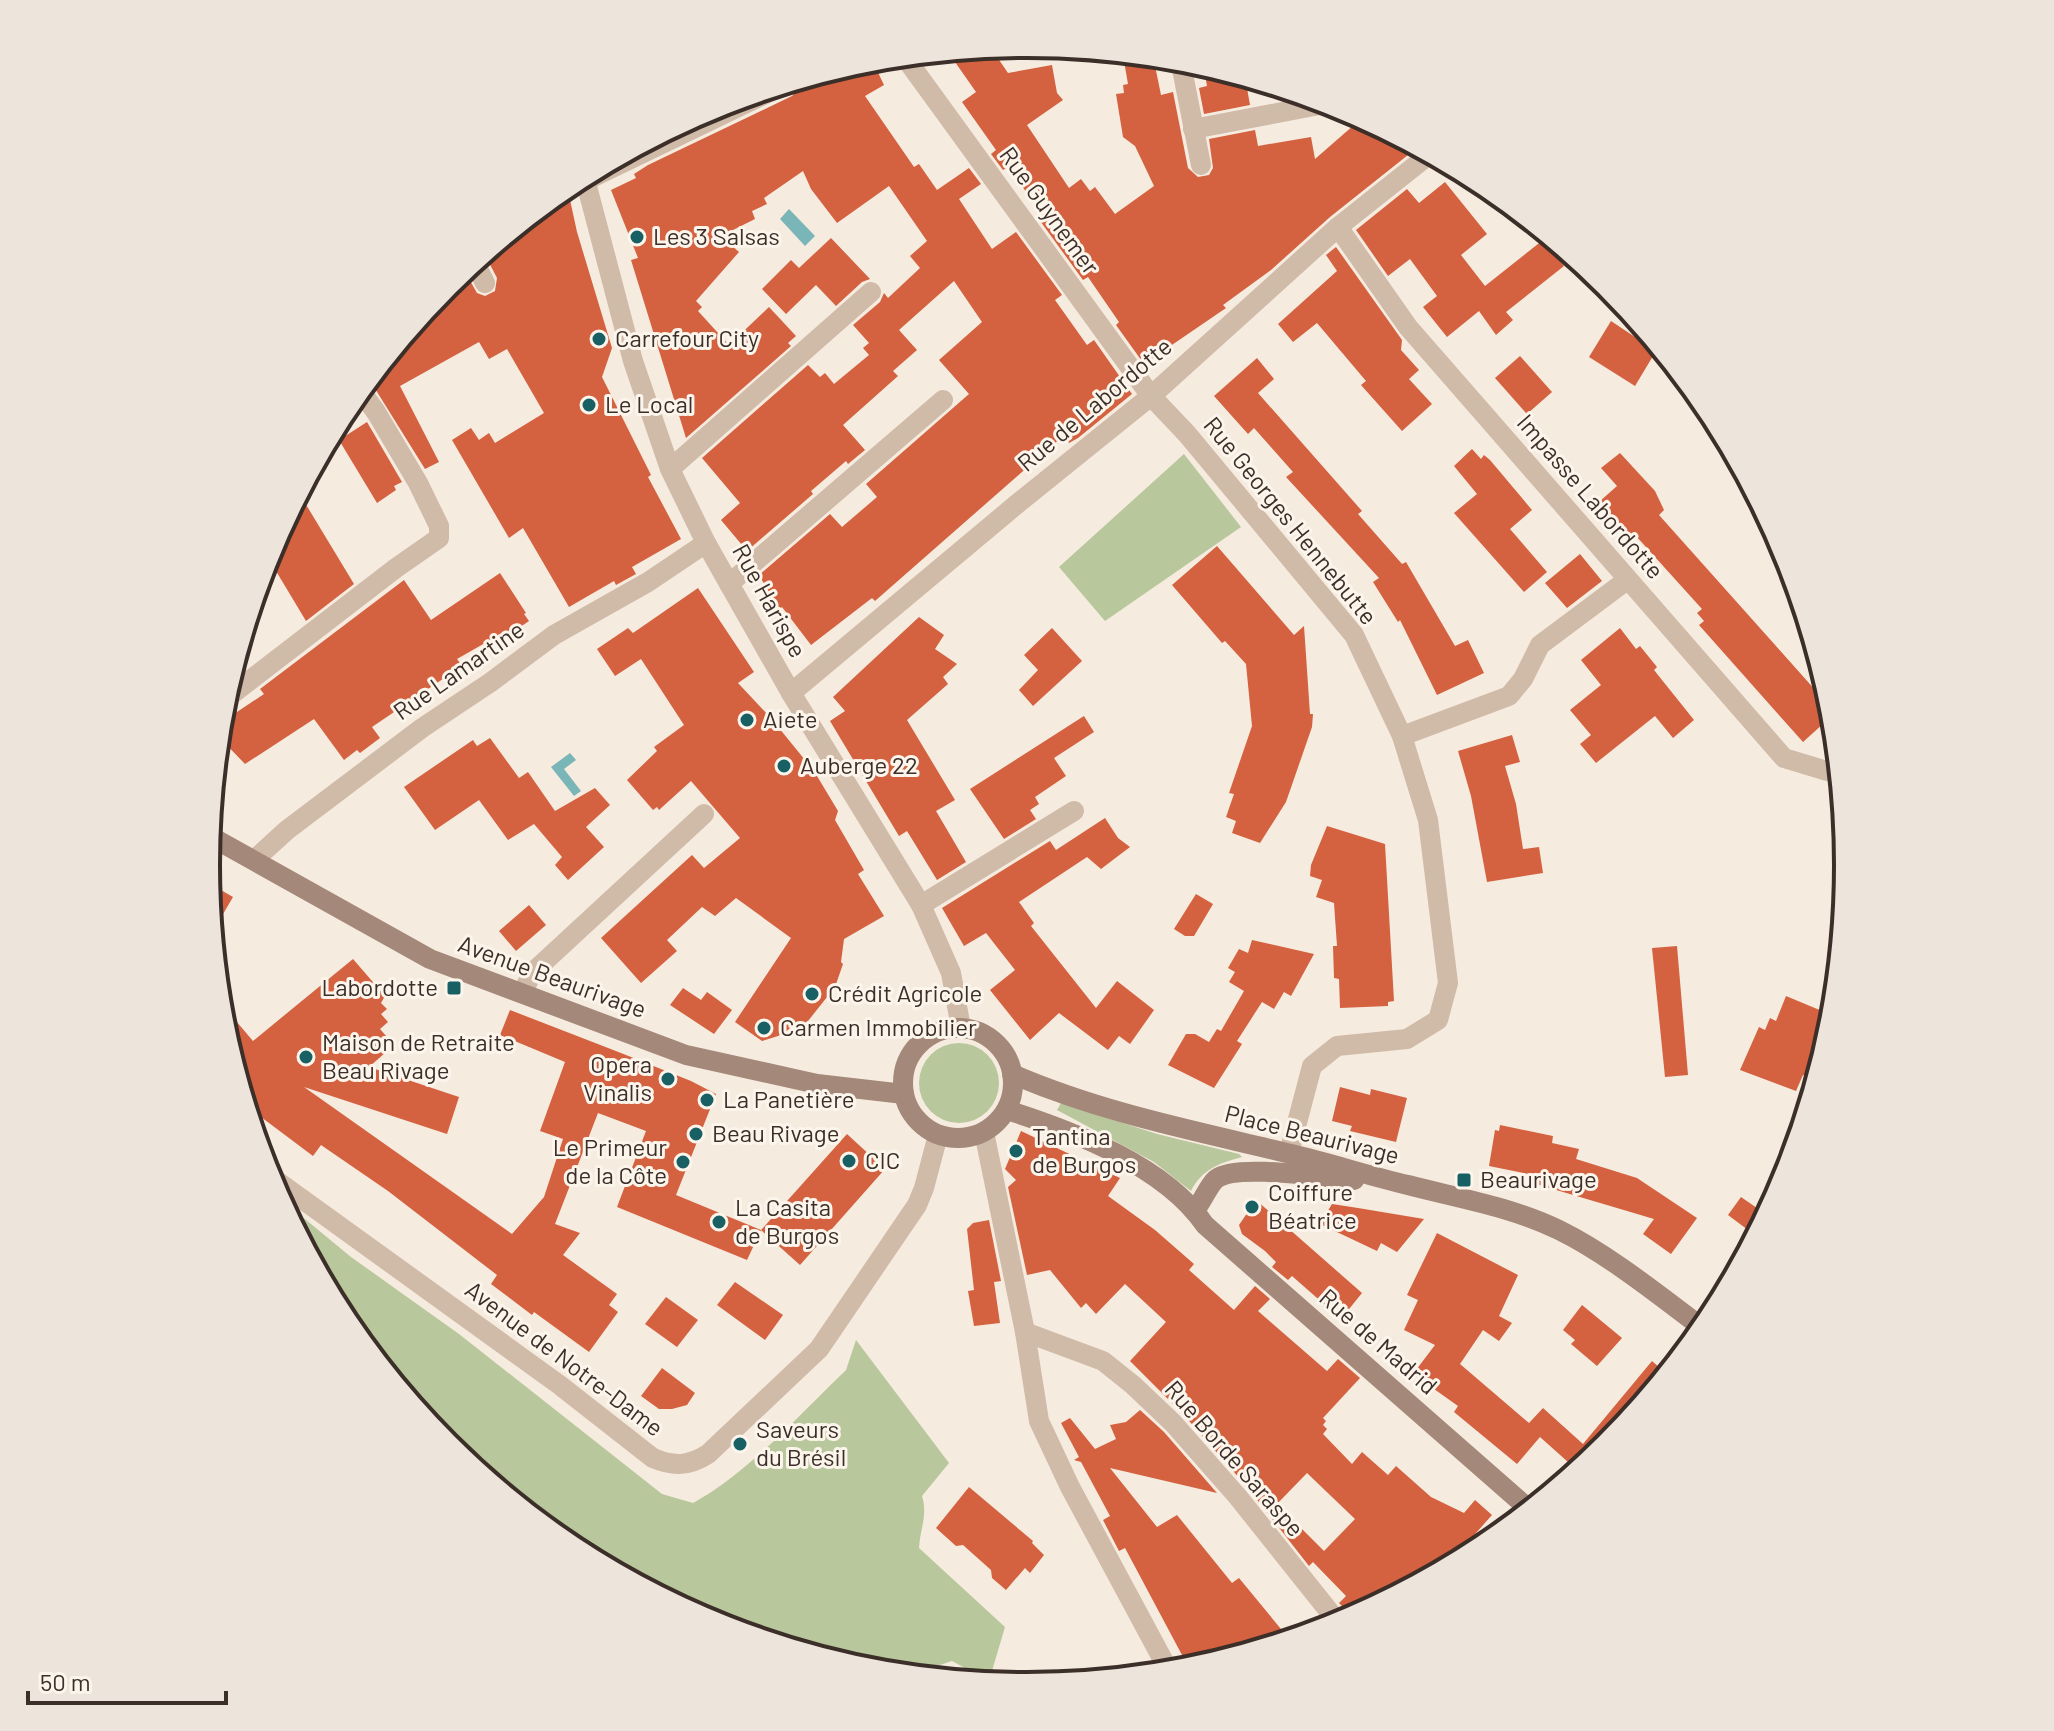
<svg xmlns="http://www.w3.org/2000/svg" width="2054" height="1731" viewBox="0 0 2054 1731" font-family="Barlow,sans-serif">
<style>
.green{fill:#b9c79c}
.water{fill:#7ab5b7}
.building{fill:#d4613f;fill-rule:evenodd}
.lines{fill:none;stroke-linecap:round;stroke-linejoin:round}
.street{stroke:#d0baa8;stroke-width:20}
.secondary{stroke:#a48879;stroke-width:20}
.poi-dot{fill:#196064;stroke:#fcf5ec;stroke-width:3}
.labels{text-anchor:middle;stroke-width:6;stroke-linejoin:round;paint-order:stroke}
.street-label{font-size:24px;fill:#3c2f29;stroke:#fcf5ec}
.poi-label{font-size:24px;fill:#3c2f29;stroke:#fcf5ec;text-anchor:start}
.rim{fill:none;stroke:#3c2f29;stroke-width:4}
</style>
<rect width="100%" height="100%" fill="#f6ebdf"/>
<g class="green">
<polygon points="1184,454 1241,527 1105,621 1059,567"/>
<circle cx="959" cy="1083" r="40"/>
<path d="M1061,1103L1157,1134L1239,1154L1242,1157C1220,1163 1202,1169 1191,1191L1154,1162L1057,1110Z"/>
<path d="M277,1196L351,1257L459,1334L662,1494L693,1503C746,1475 798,1416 842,1374L846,1370L856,1340L949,1463L922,1496C928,1515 920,1529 919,1548L1005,1627L989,1681L952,1661L909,1675L866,1671L712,1624L570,1548L446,1446L344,1322Z"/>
</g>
<g class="water">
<polygon points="789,209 815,236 805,246 780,219"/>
<polygon points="570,753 576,760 564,769 581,791 574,796 551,767"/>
</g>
<g class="building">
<polygon points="991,48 1008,73 1052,65 1057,93 1063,100 1027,125 1069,188 1081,179 1090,191 1095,187 1115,214 1154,186 1135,146 1123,137 1116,94 1124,93 1123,85 1128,84 1124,61 1153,56 1161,95 1173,92 1188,168 1198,177 1209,175 1213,168 1209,139 1255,130 1258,146 1311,137 1315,159 1362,118 1418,147 1330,217 1271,270 1223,305 1226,308 1144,364 1116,325 1119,322 1088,277 1083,280 1038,218 1042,215 1011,170 1008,167 1003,170 991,154 996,150 962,102 976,92 948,52"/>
<polygon points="872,60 884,85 865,96 914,167 919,164 937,190 969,168 981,184 959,199 992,249 1016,232 1062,295 1055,300 1087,345 1094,340 1132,394 1078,438 1069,443 1063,436 875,601 872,598 811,645 782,607 779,610 759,575 830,514 842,527 877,497 866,484 969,394 939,360 982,322 954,281 899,330 917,350 893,371 898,376 843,425 865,450 848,464 846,461 811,491 813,494 747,551 721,520 740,503 702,458 808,365 820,377 825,373 834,384 869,355 863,348 869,343 853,325 880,302 884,293 888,298 920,268 910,256 927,241 889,186 837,223 811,189 803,171 764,198 767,204 752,211 755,219 721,236 739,252 696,301 702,307 698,311 729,345 769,307 796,336 788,343 791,346 686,438 631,260 638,258 611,190 636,178 634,174 648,165 792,96 797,91 798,81 815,75 819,86"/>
<polygon points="1203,64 1245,77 1250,105 1204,114 1199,88 1207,86"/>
<polygon points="1445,182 1487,234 1461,255 1485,286 1543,240 1547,244 1553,239 1570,253 1560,261 1564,266 1506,312 1513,320 1496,335 1479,311 1447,337 1423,307 1437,296 1410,259 1388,276 1356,230 1407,189 1419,203"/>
<polygon points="567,186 577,232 612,348 602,377 651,475 648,477 681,539 632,567 636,574 616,585 614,581 569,607 523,528 509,538 452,440 471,428 479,440 489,433 495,443 544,413 507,349 489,359 479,342 400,386 439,462 425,469 369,379 422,314 445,305 439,293 464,270 477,293 485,296 495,291 497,278 484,253"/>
<polygon points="831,238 870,279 862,282 836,306 816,285 786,314 762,289 791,260 799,268"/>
<polygon points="1336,247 1402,340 1401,350 1419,370 1409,379 1432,404 1402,431 1361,385 1366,381 1317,323 1293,342 1278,324 1337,271 1326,255"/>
<polygon points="1611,321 1656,351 1635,386 1589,357"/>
<polygon points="1520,356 1552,392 1527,414 1495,378"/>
<polygon points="1257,358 1274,379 1258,393 1362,511 1358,514 1402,564 1406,562 1455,646 1468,640 1484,673 1437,695 1400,620 1398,622 1373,582 1379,578 1286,477 1293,472 1254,428 1248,434 1214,396"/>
<polygon points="367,422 402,482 394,486 396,490 377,503 339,440"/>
<polygon points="1472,449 1481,459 1484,455 1490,460 1532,510 1510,529 1547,572 1524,592 1454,513 1477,494 1454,466"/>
<polygon points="1620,453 1655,491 1664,510 1659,515 1833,710 1834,714 1803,742 1699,625 1704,621 1697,613 1702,609 1636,536 1633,539 1599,502 1617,486 1601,468"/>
<polygon points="299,493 354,584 306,621 267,556"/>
<polygon points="1217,546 1294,635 1304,626 1310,714 1313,714 1312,727 1286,802 1260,843 1232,833 1236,821 1226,817 1234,794 1229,793 1252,726 1246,664 1225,641 1222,643 1172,585"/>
<polygon points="1580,554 1602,581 1567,608 1545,583"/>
<polygon points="500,573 526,613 524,614 529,621 495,644 492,639 457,659 462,666 372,727 380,738 360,753 357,750 344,760 314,719 245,764 218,736 219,724 264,694 260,689 404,580 431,620"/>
<polygon points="698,588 754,672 738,683 770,717 814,771 838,811 835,820 864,870 858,874 884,916 844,939 841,962 843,964 835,987 808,1021 797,1030 793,1027 778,1036 762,1041 735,1022 791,938 736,898 715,916 702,907 667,940 677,951 641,983 601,938 692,855 704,868 740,838 691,781 659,810 657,807 653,810 627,780 657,751 654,747 684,725 641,659 615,676 597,649 628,628 633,633"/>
<polygon points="919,617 944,635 935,649 957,664 943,677 948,684 907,720 955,800 936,811 966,862 937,880 907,831 899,836 830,721 845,711 833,697"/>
<polygon points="1052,628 1082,661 1033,706 1019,690 1038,670 1024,655"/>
<polygon points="1620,628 1636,649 1640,646 1657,667 1654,670 1694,720 1673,738 1655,716 1596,763 1580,744 1591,735 1570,710 1601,685 1581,660"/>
<polygon points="1084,716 1094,732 1054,758 1066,776 1035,797 1039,804 1030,810 1036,819 1004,839 970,789"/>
<polygon points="1512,735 1520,762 1505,766 1516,804 1523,849 1539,847 1543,873 1487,882 1471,796 1458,751"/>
<polygon points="490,738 519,778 528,772 555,811 595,788 610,805 586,827 604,847 568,880 555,865 562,857 534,824 508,840 479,800 435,830 404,787 473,740 477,746"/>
<polygon points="1105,818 1118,838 1130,847 1101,869 1087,857 1019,902 1034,923 1031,926 1096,1008 1117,981 1154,1010 1130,1044 1119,1036 1108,1050 1059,1013 1030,1040 990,990 1015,970 986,933 964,946 942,908 1050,841 1056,850"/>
<polygon points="1327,826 1385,844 1394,1001 1388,1002 1388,1006 1340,1008 1339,979 1334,978 1333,946 1337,946 1334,903 1316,897 1322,880 1310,876 1311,865"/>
<polygon points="207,882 233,897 212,933 210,910"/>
<polygon points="1196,894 1213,904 1194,936 1185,936 1174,929"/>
<polygon points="529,905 546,925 516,951 499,931"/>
<polygon points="1252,940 1314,954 1291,996 1284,992 1274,1009 1262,1002 1237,1041 1242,1044 1214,1088 1168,1065 1186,1034 1195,1034 1209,1042 1217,1029 1221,1031 1244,991 1229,982 1235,972 1228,968 1239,949 1248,953"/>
<polygon points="1677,946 1688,1075 1665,1077 1652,948"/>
<polygon points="353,959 385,996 381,1003 387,1009 381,1014 388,1022 380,1029 394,1045 369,1067 459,1097 447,1134 304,1087 512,1234 544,1197 563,1139 540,1131 565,1062 500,1035 510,1010 621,1053 691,1081 716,1094 676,1195 761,1230 747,1260 617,1207 646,1131 598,1113 555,1224 580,1233 563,1255 617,1294 609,1305 618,1312 589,1352 534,1312 532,1315 491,1284 497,1275 388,1191 321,1145 313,1156 245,1105 221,1025 219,1001 253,1041"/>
<polygon points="683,988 701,1000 707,992 732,1010 714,1034 670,1005"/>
<polygon points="1786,996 1834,1016 1816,1081 1803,1075 1796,1091 1740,1070 1759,1027 1765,1030 1770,1018 1776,1021"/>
<polygon points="1340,1087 1370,1095 1371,1089 1407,1098 1396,1142 1350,1131 1352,1126 1332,1121"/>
<polygon points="1500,1125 1553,1136 1552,1143 1579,1149 1576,1159 1637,1178 1697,1218 1671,1254 1643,1234 1654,1219 1526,1181 1528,1174 1489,1166 1495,1130 1499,1131"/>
<path d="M1021,1131L1120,1178L1108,1196L1155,1230L1194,1264L1189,1270L1234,1310L1255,1286L1270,1299L1258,1311L1327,1371L1338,1359L1360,1378L1323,1418L1326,1421L1323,1425L1327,1429L1323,1434L1352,1464L1362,1452L1388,1475L1396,1466L1431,1497L1464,1513L1475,1500L1492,1515L1460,1551L1466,1558L1354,1618L1339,1603L1346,1596L1313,1562L1317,1558L1309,1566L1248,1488L1183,1414L1130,1361L1166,1322L1125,1284L1096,1314L1086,1303L1081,1308L1050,1270L1027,1275L1008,1187L1016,1180L1005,1169ZM1307,1473L1355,1519L1324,1551L1277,1504Z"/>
<polygon points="847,1134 885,1169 800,1265 761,1230"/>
<polygon points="1741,1197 1767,1215 1756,1236 1728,1215"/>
<polygon points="1256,1200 1362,1293 1341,1319 1292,1276 1288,1280 1272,1267 1276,1262 1265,1251 1242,1234 1239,1225"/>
<polygon points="1332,1204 1358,1208 1424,1219 1397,1252 1381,1243 1377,1251 1320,1224"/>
<polygon points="989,1220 1001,1281 994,1282 1000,1323 974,1326 968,1291 974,1290 967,1229 973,1223"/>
<polygon points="1437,1233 1518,1275 1499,1316 1512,1323 1499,1341 1483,1330 1460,1364 1529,1423 1543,1408 1583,1444 1652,1361 1667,1374 1608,1446 1565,1482 1558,1474 1568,1462 1540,1437 1517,1464 1454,1412 1458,1406 1413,1374 1435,1345 1404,1330 1418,1300 1407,1295"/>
<polygon points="735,1282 783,1315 765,1340 717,1305"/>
<polygon points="666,1297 698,1320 677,1347 645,1324"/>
<polygon points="1582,1305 1622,1338 1597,1366 1571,1344 1575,1340 1563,1330"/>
<polygon points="662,1368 695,1393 687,1405 672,1409 659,1409 641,1396"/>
<polygon points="1140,1410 1164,1432 1217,1493 1110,1468 1157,1527 1177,1515 1232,1583 1239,1578 1290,1640 1190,1670 1125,1548 1119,1551 1103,1520 1110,1516 1081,1462 1074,1460 1079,1457 1061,1423 1070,1418 1095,1449 1116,1439 1110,1425 1126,1422"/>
<polygon points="969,1487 1033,1541 1032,1543 1044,1555 1030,1573 1025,1568 1006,1590 992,1578 991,1570 963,1545 956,1546 936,1528"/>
</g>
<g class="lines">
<g class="street">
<polyline points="904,56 1151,396 1187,434 1354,635 1402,736 1428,820 1448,983 1438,1020 1407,1039 1337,1046 1312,1066 1289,1153"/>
<polyline points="1180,59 1201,165"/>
<polyline points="1193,129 1330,103"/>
<polyline points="584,175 633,361 670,469 706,543 791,693 921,905 951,973 961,1028"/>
<polyline points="585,181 786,84"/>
<polyline points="1338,227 1408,327 1784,758 1827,771"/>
<polyline points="474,261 485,283"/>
<polyline points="670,469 871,292"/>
<polyline points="729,584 943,400"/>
<polyline points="791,693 1017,504 1151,396 1338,227 1430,154"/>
<polyline points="223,701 396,568 439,538 439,526 418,483 376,412 360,390"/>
<polyline points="1402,736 1509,696 1523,679 1540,645 1627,580"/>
<polyline points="254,860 287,830 422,728 491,682 554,635 648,582 706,543"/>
<polyline points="921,905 1074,811"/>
<polyline points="523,992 532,973 704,814"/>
<polyline points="984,1132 1025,1332 1039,1421 1070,1487 1170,1673"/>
<path d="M266,1173L561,1386L653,1458C674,1467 689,1466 708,1454L819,1349L917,1205L924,1188L938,1135"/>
<polyline points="1025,1332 1103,1361 1133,1385 1173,1423 1238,1497 1340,1625"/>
</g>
<g class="secondary">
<polyline points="208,835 430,959 686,1055 817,1084 904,1094"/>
<circle cx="958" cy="1083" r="55"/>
<path d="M1012,1074C1102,1113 1196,1131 1291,1154C1330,1163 1369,1176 1408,1185C1458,1198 1512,1207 1559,1230C1608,1254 1660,1296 1704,1329"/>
<path d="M1007,1110C1073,1131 1165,1166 1205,1225L1530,1510"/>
<path d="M1195,1210C1203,1201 1208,1186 1216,1179C1236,1163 1326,1178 1354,1180"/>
</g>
</g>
<g class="poi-dot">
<circle cx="637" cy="237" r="8"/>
<circle cx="599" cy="339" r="8"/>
<circle cx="589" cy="405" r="8"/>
<circle cx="747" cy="720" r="8"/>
<circle cx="784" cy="766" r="8"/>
<rect x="446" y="980" width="16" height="16" rx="4"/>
<circle cx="812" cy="994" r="8"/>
<circle cx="764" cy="1028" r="8"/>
<circle cx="306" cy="1057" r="8"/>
<circle cx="668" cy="1079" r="8"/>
<circle cx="707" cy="1100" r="8"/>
<circle cx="696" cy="1134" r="8"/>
<circle cx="1016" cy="1151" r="8"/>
<circle cx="849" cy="1161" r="8"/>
<circle cx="683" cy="1162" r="8"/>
<rect x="1456" y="1172" width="16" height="16" rx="4"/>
<circle cx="1252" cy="1207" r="8"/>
<circle cx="719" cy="1222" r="8"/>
<circle cx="740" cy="1444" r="8"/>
</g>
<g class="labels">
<g class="street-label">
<text transform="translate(1049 211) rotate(54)" y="8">Rue Guynemer</text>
<text transform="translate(1095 405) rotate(-40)" y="8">Rue de Labordotte</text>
<text transform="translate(1590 497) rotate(49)" y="8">Impasse Labordotte</text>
<text transform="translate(1290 521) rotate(51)" y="8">Rue Georges Hennebutte</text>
<text transform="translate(769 601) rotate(61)" y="8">Rue Harispe</text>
<text transform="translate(459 671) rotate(-35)" y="8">Rue Lamartine</text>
<text transform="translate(552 977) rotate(20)" y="8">Avenue Beaurivage</text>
<text transform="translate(1312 1135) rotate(14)" y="8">Place Beaurivage</text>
<text transform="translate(1378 1342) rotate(41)" y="8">Rue de Madrid</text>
<text transform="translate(564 1359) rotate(37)" y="8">Avenue de Notre-Dame</text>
<text transform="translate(1234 1459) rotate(49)" y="8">Rue Borde Saraspe</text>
</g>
<g class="poi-label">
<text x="653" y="245">Les 3 Salsas</text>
<text x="615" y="347">Carrefour City</text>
<text x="605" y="413">Le Local</text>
<text x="763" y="728">Aiete</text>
<text x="800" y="774">Auberge 22</text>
<text x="438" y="996" text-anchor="end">Labordotte</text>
<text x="828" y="1002">Crédit Agricole</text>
<text x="780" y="1036">Carmen Immobilier</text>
<text x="322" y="1051">Maison de Retraite<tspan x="322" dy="28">Beau Rivage</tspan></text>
<text x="652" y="1073" text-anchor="end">Opera<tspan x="652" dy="28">Vinalis</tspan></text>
<text x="723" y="1108">La Panetière</text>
<text x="712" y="1142">Beau Rivage</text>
<text x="1032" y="1145">Tantina<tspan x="1032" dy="28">de Burgos</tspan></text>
<text x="667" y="1156" text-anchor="end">Le Primeur<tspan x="667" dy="28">de la Côte</tspan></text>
<text x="865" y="1169">CIC</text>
<text x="1480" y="1188">Beaurivage</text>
<text x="1268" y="1201">Coiffure<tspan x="1268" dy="28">Béatrice</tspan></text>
<text x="735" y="1216">La Casita<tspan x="735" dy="28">de Burgos</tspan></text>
<text x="756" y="1438">Saveurs<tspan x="756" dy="28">du Brésil</tspan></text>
</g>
</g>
<path d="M0 0H2054V1731H0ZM220 865a807 807 0 1 1 1614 0a807 807 0 1 1-1614 0Z" fill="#ede5dc" fill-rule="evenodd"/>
<path class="rim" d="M220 865a807 807 0 1 1 1614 0a807 807 0 1 1-1614 0Z"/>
<path d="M28 1691v12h198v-12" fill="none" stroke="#3c2f29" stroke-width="4"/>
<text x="40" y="1691" font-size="24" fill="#3c2f29" stroke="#fcf5ec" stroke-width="6" paint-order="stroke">50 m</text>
</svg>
